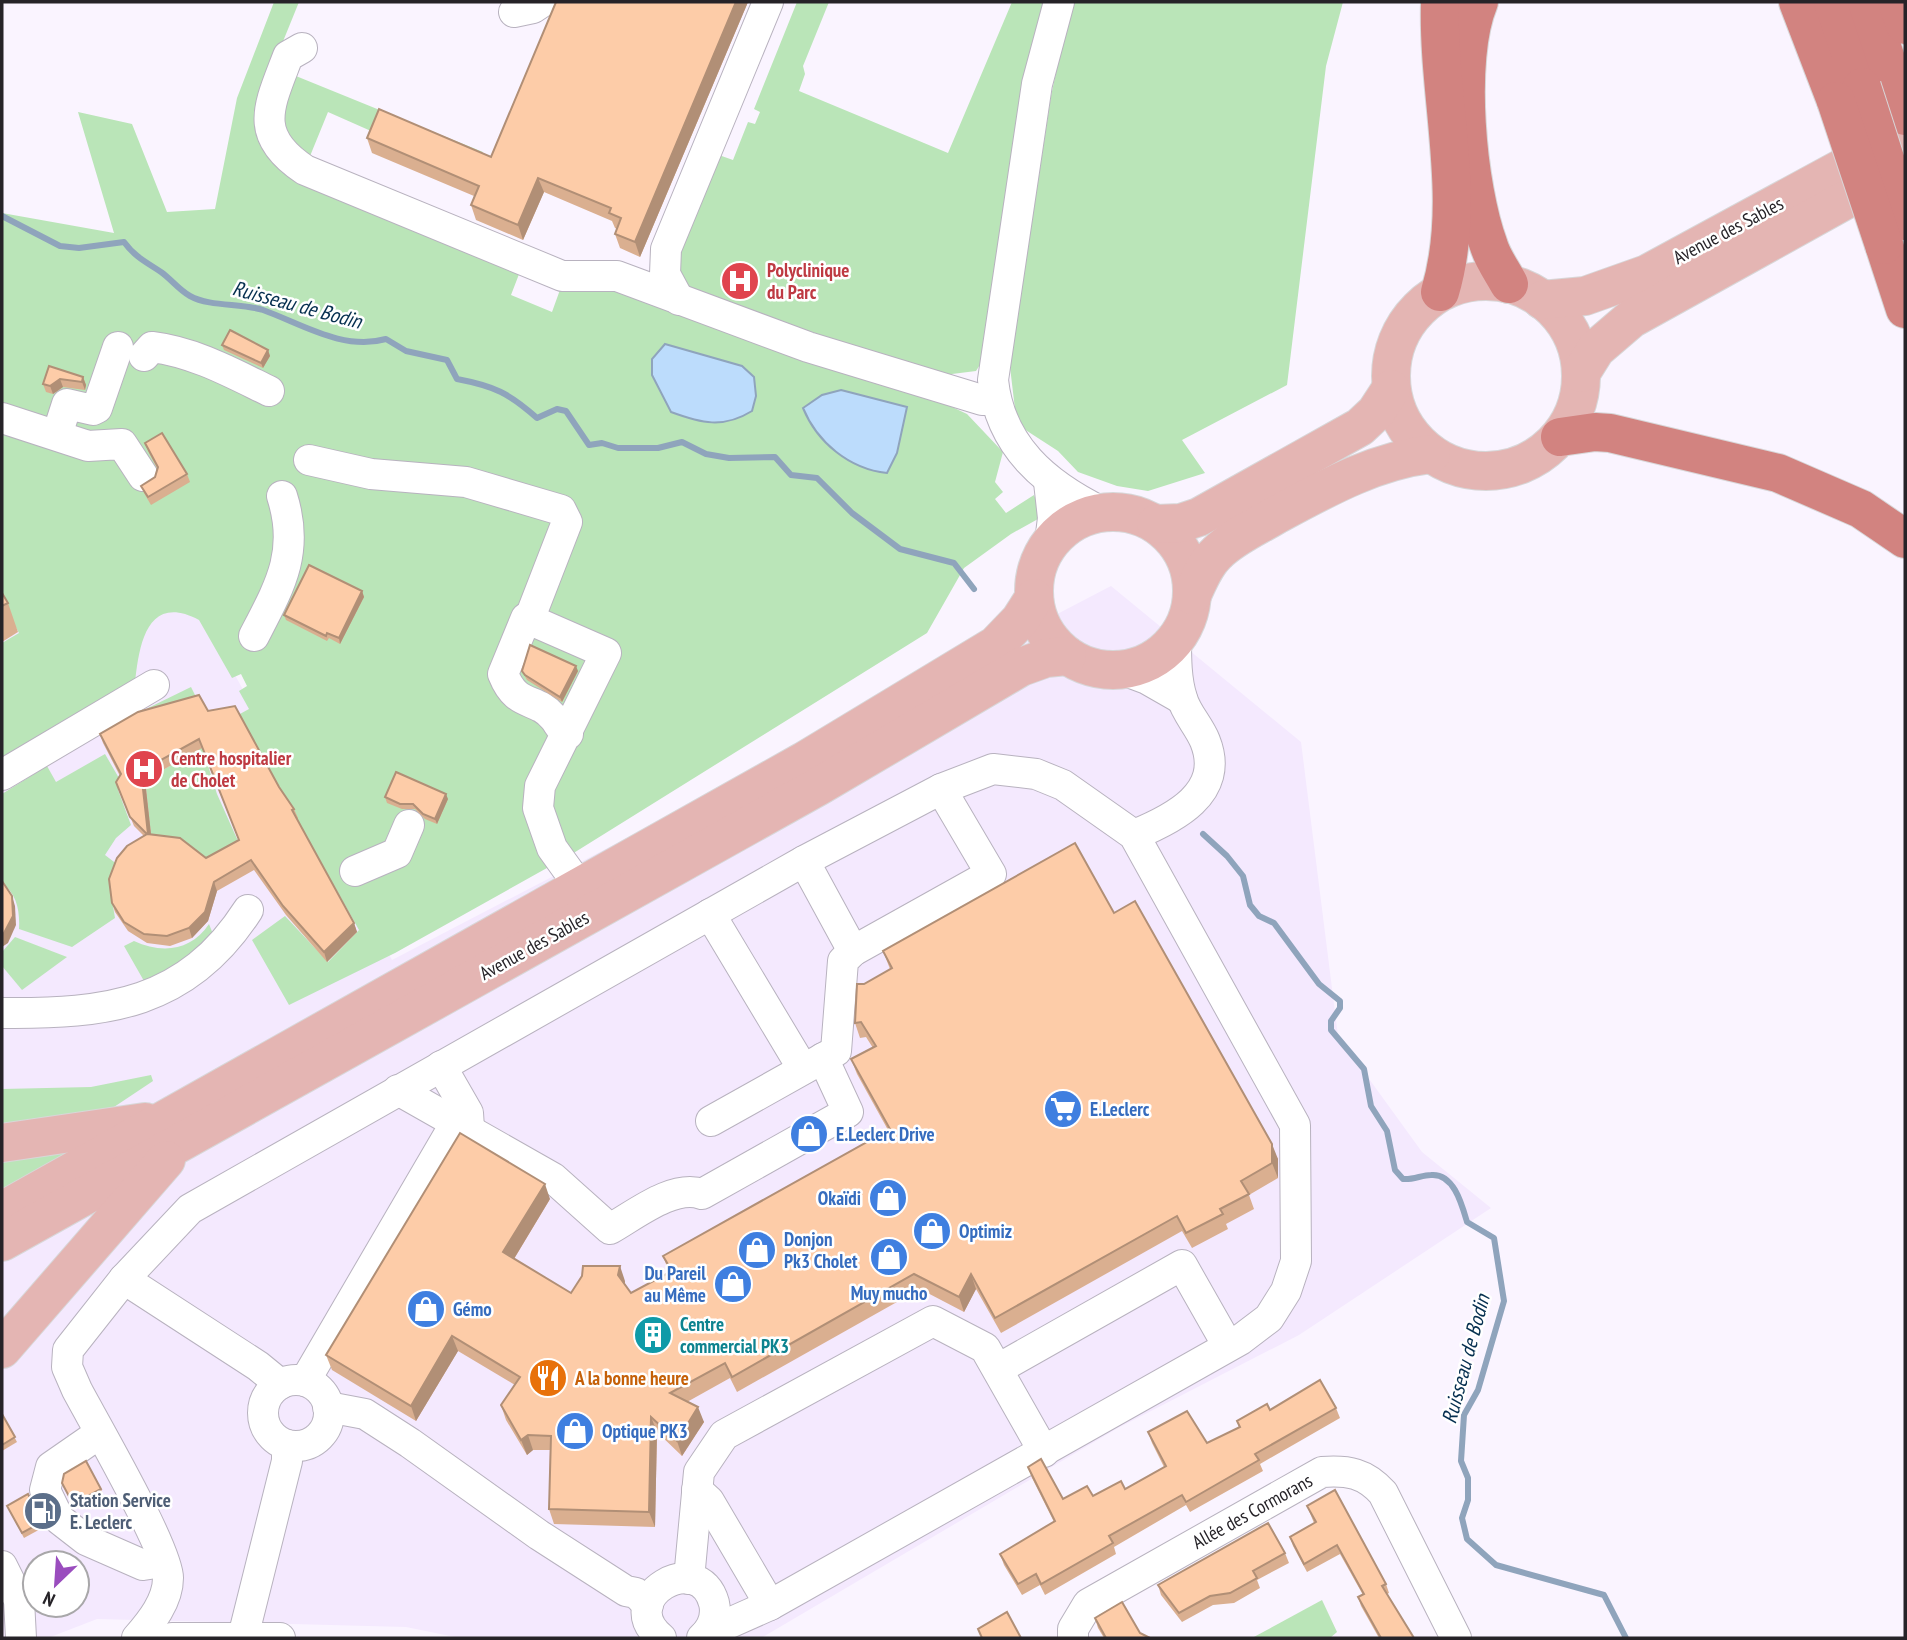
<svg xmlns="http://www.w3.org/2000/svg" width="1907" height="1640" viewBox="0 0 1907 1640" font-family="'PT Sans Narrow',sans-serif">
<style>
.built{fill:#f4e9fe;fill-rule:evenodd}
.green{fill:#bae5b8}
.water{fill:#bcdcfc;stroke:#8fa4bc;stroke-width:2}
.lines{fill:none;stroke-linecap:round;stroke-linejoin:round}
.stream{stroke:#8fa4bc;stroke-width:6}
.minor-casing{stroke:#b8b2bf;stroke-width:32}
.major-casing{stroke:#d8d7d8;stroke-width:40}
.highway-casing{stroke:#d8d7d8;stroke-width:40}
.minor{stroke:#fff;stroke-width:30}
.major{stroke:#e4b5b3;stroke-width:38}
.highway{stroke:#d28380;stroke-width:38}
.highway-bridge-casing{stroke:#d8d7d8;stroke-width:40;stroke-linecap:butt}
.highway-bridge{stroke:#d28380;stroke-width:38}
.wall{fill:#daaf90;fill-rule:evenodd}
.shaded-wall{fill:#b18f76}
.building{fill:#fdcca8;stroke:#b18f76;stroke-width:2;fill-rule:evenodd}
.labels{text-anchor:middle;stroke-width:5;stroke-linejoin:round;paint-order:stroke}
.street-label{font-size:19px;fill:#262328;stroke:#fff}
.health-label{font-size:19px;font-weight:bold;fill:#be3a42;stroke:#fff;text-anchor:start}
.shop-label{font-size:19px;font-weight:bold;fill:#366cbe;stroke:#fff;text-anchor:start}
.culture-label{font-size:19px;font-weight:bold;fill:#0d838f;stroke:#fff;text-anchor:start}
.food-label{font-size:19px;font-weight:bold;fill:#c56008;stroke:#fff;text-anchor:start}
.service-label{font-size:19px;font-weight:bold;fill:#4e5e75;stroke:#fff;text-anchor:start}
.water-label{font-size:21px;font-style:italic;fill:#052f4f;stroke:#fff}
</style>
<rect width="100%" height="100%" fill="#faf4ff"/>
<path class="built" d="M2,326L181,577L392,960L1111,586L1301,742L1338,1036L1422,1152L1491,1208L1299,1335L1118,1428L761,1638H460L406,1627L97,1619L48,1638H2ZM35,1563H77V1605H35Z"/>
<g class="green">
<path d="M274,2H299L260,98L261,137L521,269L511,295L552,312L561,287L619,289L918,391L967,414L1003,452L995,482L1003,492L995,499L1006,513L1034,495L1039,509L1038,519L1011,534L964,568L927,633L572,854L395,953L289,1005L252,940L285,916L328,962L359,930L238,715L249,709L239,691L247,686L241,674L232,678L199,620C146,592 139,647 135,683L2,761V643L19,633L7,611L2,613V213L114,233L78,112L132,124L167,212L215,209L237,98Z"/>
<polygon points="797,2 829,2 803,66 805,74 799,91 948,153 1012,2 1047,2 983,360 976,371 944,375 830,346 694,294 676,273 676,248 716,154 733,160 748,122 755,124 760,112 754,109"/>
<polygon points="1071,2 1343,2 1326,66 1287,385 1182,440 1205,473 1148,491 1117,486 1078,472 1058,451 1024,429 1015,409 1010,367 1051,96"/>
<polygon points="291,74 483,152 474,162 380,135 328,112 308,161 291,151 280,104"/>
<polygon points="191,687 200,705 146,712 148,708"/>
<polygon points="199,737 217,794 242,850 208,868 152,844 145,780 182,759"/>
<path d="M105,754L123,785L118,790L131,825L116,838L105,855L118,865L110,888L115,918L72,947L19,929C20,911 17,894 2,883V794L47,766L56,782Z"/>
<path d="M209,924L215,939L148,988L124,946L134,941C162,954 191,951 209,924Z"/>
<polygon points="15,937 67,957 22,990 2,966 2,952"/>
<polygon points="151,1075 153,1081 114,1107 2,1131 2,1089 91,1087"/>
<polygon points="89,1146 2,1195 2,1153"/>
<polygon points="1322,1600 1337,1632 1330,1638 1252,1638"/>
</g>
<g class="water">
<path d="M665,344L742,366L754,377L756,396L752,411C723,429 701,423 671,412L652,375V359Z"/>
<path d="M841,390L907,407L897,453L887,473C849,469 817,442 803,408L822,395Z"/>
</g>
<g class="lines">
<g class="stream">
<path d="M2,216L60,246L79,248L124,242C135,257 146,262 161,272C171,279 179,290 190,296C210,307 241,303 263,310C302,324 343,351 386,339L406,351L447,360L457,379C494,386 509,393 537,418L557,409L566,411L589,445L602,443L618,448H658L682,442L706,454L729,458L775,457L791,475L817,478L852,513L900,549L954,563L974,589"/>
<path d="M1203,834L1227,856L1243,876L1250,905L1259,916L1274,923L1319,984L1340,1001V1008L1331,1021V1030L1364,1069L1371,1106L1387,1131L1395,1170L1403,1179C1413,1180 1422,1175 1431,1175C1454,1173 1462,1205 1467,1222L1494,1238L1504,1301L1478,1390L1464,1415L1461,1461L1468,1478V1500L1462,1518L1467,1539L1496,1565L1604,1595L1626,1638"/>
</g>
<defs>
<g id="minor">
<path d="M1059,2L1037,84L993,380C1000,446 1045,484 1102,512"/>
<polyline points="514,12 533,8 542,2"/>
<path d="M302,48L288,56C269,106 252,135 305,170L562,276H617L808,347L982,400H995"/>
<polyline points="679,300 665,274 666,249 768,2"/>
<path d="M144,356L152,347C194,352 232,373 269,391"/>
<polyline points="2,418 88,446 122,444 143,476"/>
<polyline points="57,435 67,404 93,410 97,408 118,347"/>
<polyline points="309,460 371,474 466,482 561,510 567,522 529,620"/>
<polyline points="1049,482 1053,518 1050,542"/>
<path d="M254,636C280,586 300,552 282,496"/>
<polyline points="1123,670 1147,679 1182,699"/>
<path d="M568,734C559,729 559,723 553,717C535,696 517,709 503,674L526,618L606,653L540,786L538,808L552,848L580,887"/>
<polyline points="2,775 154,685"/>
<path d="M1134,835C1173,819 1226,793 1205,741C1199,726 1186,713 1182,698C1176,680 1176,658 1176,639"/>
<polyline points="804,861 853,951"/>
<polyline points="355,871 397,853 409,825"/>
<polyline points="710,914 803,1069"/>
<path d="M2,1013C107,1014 187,1005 248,910"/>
<polyline points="441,1066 468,1113 469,1128"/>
<path d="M398,1090L553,1178L610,1229C635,1215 673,1184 702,1194L848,1112L823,1058"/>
<polyline points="711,1121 836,1051 843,961 853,951 991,874 941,789"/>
<polyline points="124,1279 258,1366 280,1384"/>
<polyline points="998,1369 1182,1265 1228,1346"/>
<circle cx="296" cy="1413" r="33"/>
<polyline points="305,1381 451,1131 462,1124"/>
<polyline points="328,1407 365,1414 410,1443 539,1535 626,1591 636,1593 648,1605"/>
<polyline points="100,1433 51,1467 45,1490 59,1519 86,1540 143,1565 163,1562"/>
<polyline points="697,1490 709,1501 770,1605"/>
<polyline points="2,1566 19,1600 21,1638"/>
<polyline points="689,1579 699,1472 724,1435 933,1321 985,1348 1044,1452"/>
<polyline points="243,1637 287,1461 287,1445"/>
<path d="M137,1638C151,1622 168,1601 168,1578C169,1551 94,1422 77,1390L67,1367L68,1350L124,1279L190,1209L804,861L941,789L993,769L1036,774L1063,785L1134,835L1295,1125L1296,1261L1286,1291L1269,1318L1240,1340L770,1605L707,1633"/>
<polyline points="172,1638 280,1638"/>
<path d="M661,1638C613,1598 699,1547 714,1603C717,1616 712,1629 702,1638"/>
<path d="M1073,1638V1629L1088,1604L1322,1472C1348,1470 1365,1473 1383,1493L1456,1638"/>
</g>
<g id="major">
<circle cx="1486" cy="376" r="95"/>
<polyline points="1542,300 1585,296 1647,274 1905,134"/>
<polyline points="1581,373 1596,349 1631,319 1894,173"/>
<circle cx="1113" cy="591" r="79"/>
<polyline points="1156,524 1181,523 1199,517 1360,427 1376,412 1391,389"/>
<path d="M1192,595C1199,580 1205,564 1217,553C1233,537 1256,527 1276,515C1326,488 1374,461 1431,454"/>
<polyline points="2,1143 145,1122"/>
<polyline points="2,1211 804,761 996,645 1020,620 1034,598"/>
<polyline points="2,1242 819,786 1021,667 1046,658 1067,656"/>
<polyline points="2,1349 166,1160"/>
</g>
<g id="highway">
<path d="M1479,2C1455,59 1467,187 1489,246C1493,259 1502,271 1509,284"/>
<polyline points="1798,2 1836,101"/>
<polyline points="1833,2 1862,87"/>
<polyline points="1867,2 1905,116"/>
<polyline points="1897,2 1905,25"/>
<polyline points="1884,245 1905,309"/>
<path d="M1440,292C1468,199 1437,97 1440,2"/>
<polyline points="1560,437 1595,432 1610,433 1778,473 1861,509 1905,539"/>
</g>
</defs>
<use href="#minor" class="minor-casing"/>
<use href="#major" class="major-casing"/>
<use href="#highway" class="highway-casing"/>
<use href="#minor" class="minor"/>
<use href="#major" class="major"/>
<use href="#highway" class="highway"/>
<defs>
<g id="highway-bridge">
<polyline points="1862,87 1905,221"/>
<polyline points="1836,101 1884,245"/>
</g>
</defs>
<use href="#highway-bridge" class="highway-bridge-casing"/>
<use href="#highway-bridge" class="highway-bridge"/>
</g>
<g class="wall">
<polygon points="556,2 748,2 640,257 620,248 615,234 617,229 615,228 612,221 544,192 523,240 476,220 471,205 474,196 372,153 367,138 491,157"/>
<polygon points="222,345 268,350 270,356 263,368 224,350"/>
<polygon points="49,366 83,377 86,385 85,390 63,387 53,394 46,392 43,384"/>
<polygon points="145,443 187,474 190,482 151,505 144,493 141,486 155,477 157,468 148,451"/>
<polygon points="362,591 364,597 340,644 329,638 327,641 286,620 284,615"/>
<polygon points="2,593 8,603 18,632 2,642"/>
<polygon points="522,671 578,671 562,702 527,680"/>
<path d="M208,711L279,787L294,809L298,818L297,819L354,923L357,932L327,962L286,915L254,870L217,891L208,921L192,938L170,946L147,943L128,931L115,912L112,903L144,836L134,826L116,782L120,776L103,743L100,734ZM202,748L239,841L206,858L151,834L145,780Z"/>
<polygon points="385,797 448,799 437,824 425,819 415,809 402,809 387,803"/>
<polygon points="1114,913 1278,1159 1278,1178 1249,1195 1254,1209 1226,1224 1228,1229 1192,1248 1182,1231 1001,1333 976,1289 964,1312 920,1289 737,1392 730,1378 687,1402 704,1422 682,1456 657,1432 655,1527 554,1524 549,1509 550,1450 533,1450 527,1455 506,1420 501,1405 515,1385 458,1351 416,1421 332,1370 326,1355 550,1199 514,1259 571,1293 625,1281 625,1284 631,1293 669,1272 663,1256 888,1130 857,1074 851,1059 873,1048 866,1037 860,1038 855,1023 864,984 890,969 883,951"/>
<polygon points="1336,1408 1340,1418 1260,1464 1263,1471 1190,1512 1186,1505 1114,1547 1116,1554 1045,1595 1040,1585 1022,1595 1004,1565 1000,1554 1054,1522 1032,1478 1028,1467 1063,1499 1093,1496 1125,1489 1164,1467 1152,1443 1148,1432 1207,1443 1239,1427 1237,1421 1270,1410"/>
<polygon points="2,1414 17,1442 2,1451"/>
<polygon points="62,1483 101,1489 103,1494 75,1509"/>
<polygon points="7,1506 42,1522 44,1527 24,1538"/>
<polygon points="1307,1506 1386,1584 1389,1593 1387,1594 1414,1638 1379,1638 1361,1606 1358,1597 1363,1595 1340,1554 1307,1572 1293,1546 1290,1537 1314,1523"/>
<polygon points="1285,1553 1289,1563 1257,1580 1260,1588 1234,1603 1213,1605 1182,1622 1161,1595 1158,1585"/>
<polygon points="1095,1618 1140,1633 1150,1638 1104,1638 1098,1628"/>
</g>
<g class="shaded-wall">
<polygon points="736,2 748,2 640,257 635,242"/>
<polygon points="538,178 544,192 523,240 518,225"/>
<polygon points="268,350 270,356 263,368 261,363"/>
<polygon points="83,377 86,385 85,390 82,382"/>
<polygon points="60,379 63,387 53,394 50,386"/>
<polygon points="362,591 364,597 340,644 339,638"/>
<polygon points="576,666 578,671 562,702 560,697"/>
<polygon points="141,771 145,780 152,843 148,834"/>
<polygon points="446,794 448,799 437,824 435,819"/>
<polygon points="214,882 217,891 208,921 192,938 189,928"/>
<polygon points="12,896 15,906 16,925 8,943 2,947 2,935"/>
<polygon points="354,923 357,932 327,962 324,952"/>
<polygon points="1272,1144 1278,1159 1278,1178 1272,1163"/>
<polygon points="545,1184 550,1199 509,1267 503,1252"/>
<polygon points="620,1266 625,1281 624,1290 618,1275"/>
<polygon points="971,1274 976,1289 964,1312 959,1297"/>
<polygon points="452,1336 458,1351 416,1421 411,1406"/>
<polygon points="698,1407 704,1422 682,1456 677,1441"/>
<polygon points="651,1417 657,1432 655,1527 649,1512"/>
<polygon points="528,1435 533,1450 527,1455 521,1440"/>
</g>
<g class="building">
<polygon points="556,2 736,2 635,242 615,234 621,218 609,213 611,208 538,178 518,225 471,205 479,186 367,138 379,109 491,157"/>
<polygon points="230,330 268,350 261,363 222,345"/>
<polygon points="49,366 83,377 82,382 60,379 50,386 43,384"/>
<polygon points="162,433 187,474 148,497 141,486 155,477 158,467 145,443"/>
<polygon points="309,565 362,591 339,638 327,633 326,636 284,615"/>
<polygon points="2,593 8,603 2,606"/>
<polygon points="530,645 576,666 560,697 525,675 522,671"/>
<path d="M199,695L208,711L235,706L279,787L294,809L292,810L354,923L324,952L283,906L251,860L214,882L205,912L189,928L167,936L144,934L124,922L112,903L109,879L117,858L127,846L147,834L130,817L116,782L121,774L100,734L138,712ZM199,739L239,840L206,858L180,838L148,834L141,771Z"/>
<polygon points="396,772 446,794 435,819 423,814 413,804 400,804 385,797"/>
<polygon points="1075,843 1114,913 1135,901 1272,1144 1272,1163 1241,1181 1249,1194 1220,1209 1223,1214 1186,1233 1177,1216 995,1318 971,1274 959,1297 914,1274 732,1377 725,1363 670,1393 698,1407 677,1441 651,1417 649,1512 549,1509 551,1436 528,1435 521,1440 501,1405 520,1377 452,1336 411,1406 326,1355 460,1133 545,1184 503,1252 571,1293 582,1276 583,1266 620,1266 618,1275 631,1293 672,1271 663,1256 890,1129 851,1059 876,1046 861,1022 855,1023 857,984 864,984 892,968 883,951"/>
<polygon points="2,881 12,896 13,916 4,933 2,935"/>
<polygon points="1320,1380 1336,1408 1255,1454 1259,1460 1186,1502 1182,1495 1109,1536 1113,1543 1041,1584 1036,1574 1018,1584 1000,1554 1055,1521 1028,1467 1041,1459 1063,1499 1087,1486 1093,1496 1121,1481 1125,1489 1166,1466 1148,1432 1187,1411 1207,1443 1240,1427 1237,1421 1267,1404 1270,1410"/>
<polygon points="2,1414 15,1437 2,1445"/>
<polygon points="86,1461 101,1489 73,1504 62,1483 64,1474"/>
<polygon points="1335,1490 1386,1584 1382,1586 1414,1638 1381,1638 1358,1597 1364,1594 1337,1545 1304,1564 1290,1537 1316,1522 1307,1506"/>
<polygon points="28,1494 42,1522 22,1533 7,1506"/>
<polygon points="1268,1523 1285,1553 1253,1571 1257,1578 1230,1593 1210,1596 1179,1613 1158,1585"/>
<polygon points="1122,1602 1140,1633 1150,1638 1106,1638 1095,1618"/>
<polygon points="1007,1612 1021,1638 982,1638 978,1629"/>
</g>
<defs>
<symbol id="hospital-disc" viewBox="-11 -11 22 22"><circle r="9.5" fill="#e0444e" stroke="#fff"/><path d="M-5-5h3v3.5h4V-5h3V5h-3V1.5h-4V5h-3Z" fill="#fff"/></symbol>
<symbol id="supermarket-disc" viewBox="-11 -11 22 22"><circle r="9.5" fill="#3f7fe0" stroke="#fff"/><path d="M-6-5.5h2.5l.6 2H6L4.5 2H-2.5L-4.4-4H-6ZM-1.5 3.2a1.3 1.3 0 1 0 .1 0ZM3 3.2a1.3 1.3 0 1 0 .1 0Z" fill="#fff"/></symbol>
<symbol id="shop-disc" viewBox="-11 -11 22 22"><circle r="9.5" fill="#3f7fe0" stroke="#fff"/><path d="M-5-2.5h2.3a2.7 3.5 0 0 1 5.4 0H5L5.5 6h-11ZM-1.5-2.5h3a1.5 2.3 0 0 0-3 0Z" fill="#fff"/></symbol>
<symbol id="building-disc" viewBox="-11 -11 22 22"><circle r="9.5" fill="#0f9aa8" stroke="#fff"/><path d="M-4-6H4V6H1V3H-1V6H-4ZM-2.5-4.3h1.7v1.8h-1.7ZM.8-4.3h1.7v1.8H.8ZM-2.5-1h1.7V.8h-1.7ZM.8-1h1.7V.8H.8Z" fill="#fff"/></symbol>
<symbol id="restaurant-disc" viewBox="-11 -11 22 22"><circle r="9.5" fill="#e8710a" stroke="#fff"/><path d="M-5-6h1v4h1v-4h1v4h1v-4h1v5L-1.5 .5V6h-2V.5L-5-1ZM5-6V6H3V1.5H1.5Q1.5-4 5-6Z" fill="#fff"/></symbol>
<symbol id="fuel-disc" viewBox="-11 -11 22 22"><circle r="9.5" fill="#5c6f8a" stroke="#fff"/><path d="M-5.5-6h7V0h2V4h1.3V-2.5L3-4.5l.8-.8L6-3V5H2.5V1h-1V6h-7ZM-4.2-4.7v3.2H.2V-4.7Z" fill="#fff"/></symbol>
</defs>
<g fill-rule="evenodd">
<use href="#hospital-disc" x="718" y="259" width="44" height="44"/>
<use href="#hospital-disc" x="122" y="747" width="44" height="44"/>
<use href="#supermarket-disc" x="1041" y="1087" width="44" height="44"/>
<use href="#shop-disc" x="787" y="1112" width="44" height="44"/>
<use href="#shop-disc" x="866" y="1176" width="44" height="44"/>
<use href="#shop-disc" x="910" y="1209" width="44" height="44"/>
<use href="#shop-disc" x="735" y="1228" width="44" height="44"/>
<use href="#shop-disc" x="867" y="1235" width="44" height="44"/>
<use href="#shop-disc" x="711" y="1262" width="44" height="44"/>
<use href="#shop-disc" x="404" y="1287" width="44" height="44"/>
<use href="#building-disc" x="631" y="1313" width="44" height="44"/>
<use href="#restaurant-disc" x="526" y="1356" width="44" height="44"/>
<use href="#shop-disc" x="553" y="1409" width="44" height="44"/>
<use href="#fuel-disc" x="21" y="1489" width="44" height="44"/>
</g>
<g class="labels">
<g class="street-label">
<text transform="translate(1728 230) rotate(-28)" y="7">Avenue des Sables</text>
<text transform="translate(534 945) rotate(-29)" y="7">Avenue des Sables</text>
<text transform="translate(1252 1511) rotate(-29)" y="7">Allée des Cormorans</text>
</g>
<g class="health-label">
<text x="767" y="277">Polyclinique<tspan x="767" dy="22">du Parc</tspan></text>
<text x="171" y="765">Centre hospitalier<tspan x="171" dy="22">de Cholet</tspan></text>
</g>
<g class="shop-label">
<text x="1090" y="1116">E.Leclerc</text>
<text x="836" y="1141">E.Leclerc Drive</text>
<text x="861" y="1205" text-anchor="end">Okaïdi</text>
<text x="959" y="1238">Optimiz</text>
<text x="784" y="1246">Donjon<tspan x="784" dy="22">Pk3 Cholet</tspan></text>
<text x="706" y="1280" text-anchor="end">Du Pareil<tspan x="706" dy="22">au Même</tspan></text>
<text x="889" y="1300" text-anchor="middle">Muy mucho</text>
<text x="453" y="1316">Gémo</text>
<text x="602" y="1438">Optique PK3</text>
</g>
<g class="culture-label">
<text x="680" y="1331">Centre<tspan x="680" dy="22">commercial PK3</tspan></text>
</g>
<g class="food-label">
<text x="575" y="1385">A la bonne heure</text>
</g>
<g class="service-label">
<text x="70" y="1507">Station Service<tspan x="70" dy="22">E. Leclerc</tspan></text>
</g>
<g class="water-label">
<text transform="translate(297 305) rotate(15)" y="7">Ruisseau de Bodin</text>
<text transform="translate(1466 1359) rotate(-75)" y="7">Ruisseau de Bodin</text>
</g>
</g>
<rect width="1907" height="1640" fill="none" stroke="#262328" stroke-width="7"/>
<g transform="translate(56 1584) rotate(205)"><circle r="33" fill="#ffffff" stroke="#a8a7a9" stroke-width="2"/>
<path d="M0-5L12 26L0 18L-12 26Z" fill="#9a4dbe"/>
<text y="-10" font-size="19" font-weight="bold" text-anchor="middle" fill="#262328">N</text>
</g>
</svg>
